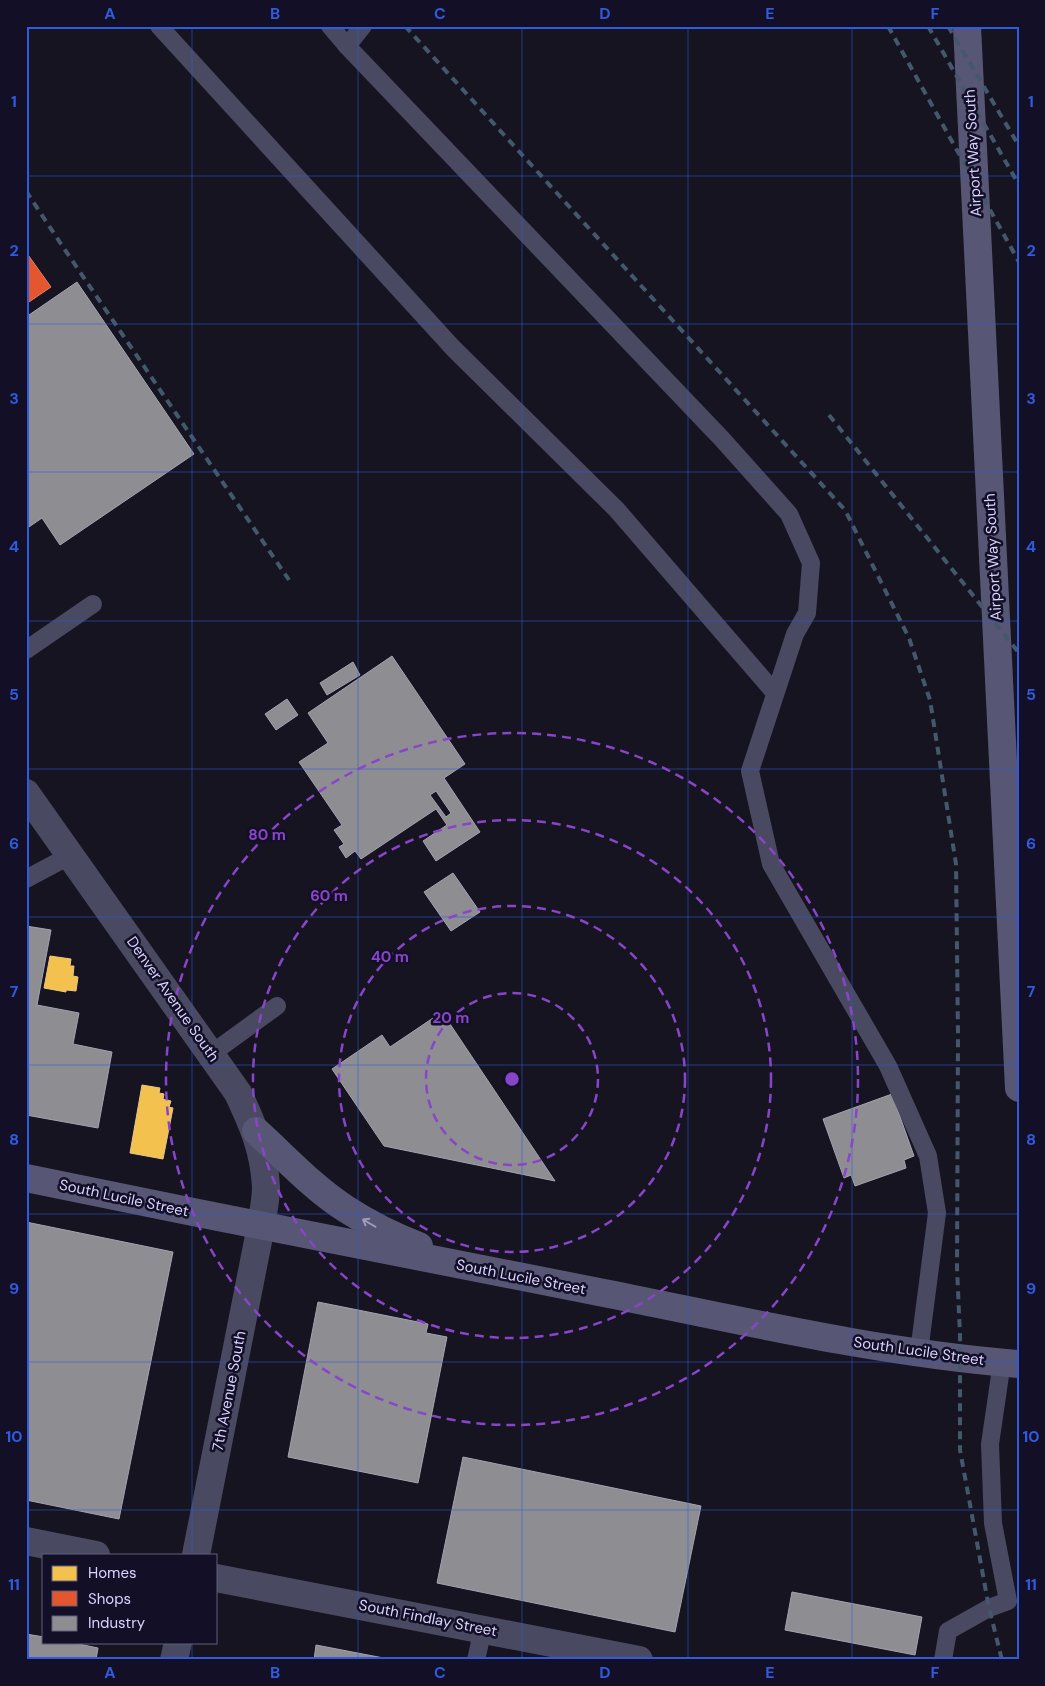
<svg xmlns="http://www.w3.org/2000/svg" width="1045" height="1686" viewBox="0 0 1045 1686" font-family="'DM Sans',sans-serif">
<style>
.homes{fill:#f2c14e;stroke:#eac783}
.shops{fill:#e4572e;stroke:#e17c6d}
.industry{fill:#8d8d92;stroke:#a4a2b3;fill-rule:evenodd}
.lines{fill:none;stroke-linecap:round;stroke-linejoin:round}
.lane{stroke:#4a4962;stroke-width:18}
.street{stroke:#4a4962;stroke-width:28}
.secondary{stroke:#575674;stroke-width:28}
.rail{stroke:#43596b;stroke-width:4;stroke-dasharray:8 6;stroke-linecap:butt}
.oneway{stroke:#9e9bc0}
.grid{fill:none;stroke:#305bdc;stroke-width:1;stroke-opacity:0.55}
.ring{fill:none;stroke:#8945c9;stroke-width:2.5;stroke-dasharray:9 6}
.labels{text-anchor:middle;stroke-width:5;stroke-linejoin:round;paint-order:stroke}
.street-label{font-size:15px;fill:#d9d4ff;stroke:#130f26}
.centre{fill:#8945c9;stroke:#130f26;stroke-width:2.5}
.ring-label{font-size:15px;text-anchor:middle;font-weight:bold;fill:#8945c9;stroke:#130f26;stroke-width:5;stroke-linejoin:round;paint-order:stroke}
.neatline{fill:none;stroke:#305bdc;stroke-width:2}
.grid-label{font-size:16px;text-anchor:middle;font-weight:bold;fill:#305bdc}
</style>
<rect width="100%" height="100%" fill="#161421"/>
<g class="homes">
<polygon points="50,956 71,959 70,966 74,966 73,976 78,977 76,991 66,990 66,992 44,988"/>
<polygon points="142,1085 160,1088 159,1093 164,1094 163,1099 171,1101 169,1107 173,1108 163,1159 130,1153"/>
</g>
<polygon class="shops" points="26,252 51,287 26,304"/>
<g class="industry">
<polygon points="77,282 194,454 60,545 42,518 26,529 26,317"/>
<path d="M392,656L465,764L444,778L480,832L436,861L423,841L447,825L436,809L361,859L355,851L346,858L339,847L344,844L334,830L342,825L299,762L328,743L308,713ZM436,791L451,813L446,817L430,795Z"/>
<polygon points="353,662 360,675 327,695 320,683"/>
<polygon points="287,699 298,715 276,730 265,714"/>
<polygon points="453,873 480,912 451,931 424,892"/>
<polygon points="26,926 51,930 37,1005 79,1013 73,1044 112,1052 98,1128 26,1115"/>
<polygon points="442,1012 555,1181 384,1146 332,1069 382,1035 390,1047"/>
<polygon points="892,1094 914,1156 904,1160 906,1168 855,1186 851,1175 844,1178 823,1119"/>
<polygon points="26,1222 173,1252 119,1519 26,1500"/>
<polygon points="318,1302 428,1324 426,1333 447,1337 418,1483 288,1457"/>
<polygon points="463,1457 701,1506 675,1632 437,1583"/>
<polygon points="792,1592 922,1617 915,1655 785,1630"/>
<polygon points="26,1634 44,1637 44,1642 69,1642 98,1648 96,1660 26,1660"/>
<polygon points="316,1645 394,1660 314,1660"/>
</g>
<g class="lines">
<g class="lane">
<polyline points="159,26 453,348 617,510 775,693"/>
<polyline points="330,26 347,46"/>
<polyline points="363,26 347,46 722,439 789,514 811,563 807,613 795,634 750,771 771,864 888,1066 928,1156 937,1213 919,1352"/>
<polyline points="26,650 93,604"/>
<polyline points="26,879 71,855"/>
<polyline points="211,1054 277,1006"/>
<polyline points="476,1660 483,1629"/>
<polyline points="943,1660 948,1631 989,1608 1008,1601 993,1523 990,1444 1002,1362"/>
</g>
<g class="street">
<path d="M26,793L238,1093C253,1125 264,1150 266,1187C266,1200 263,1213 261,1226L196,1555"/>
<polyline points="26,1541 96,1555"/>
<polyline points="216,1578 639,1660"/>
<polyline points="174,1660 178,1642"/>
</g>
<g class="secondary">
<polyline points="967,26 1019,1088"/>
<path d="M256,1131C285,1157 313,1188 346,1209C369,1224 393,1236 419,1246"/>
<path d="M26,1178C220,1218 414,1256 609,1294C744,1321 880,1353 1019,1364"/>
</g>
<g class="rail">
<polyline points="405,26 845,510 909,638 930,700 956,864 958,1035 957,1268 960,1335 960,1450 989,1608 1002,1660"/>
<polyline points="888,26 1019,262"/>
<polyline points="928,26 1019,185"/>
<polyline points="948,26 1019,146"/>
<polyline points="26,191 61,244 289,580"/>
<polyline points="829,415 1019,653"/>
</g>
</g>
<defs><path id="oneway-shaft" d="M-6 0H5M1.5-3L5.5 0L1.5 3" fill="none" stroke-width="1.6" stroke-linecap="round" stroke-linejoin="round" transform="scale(1.25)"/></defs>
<use class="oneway" href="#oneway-shaft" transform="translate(369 1223) rotate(-150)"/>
<path class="grid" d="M192,26V1555M358,26V1660M522,26V1660M688,26V1660M852,26V1660M26,176H1019M26,324H1019M26,472H1019M26,621H1019M26,769H1019M26,917H1019M26,1065H1019M26,1214H1019M26,1362H1019M26,1510H1019M192,1642V1660"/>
<g class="ring">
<circle cx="512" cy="1079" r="86"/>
<circle cx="512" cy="1079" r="173"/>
<circle cx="512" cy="1079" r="259"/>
<circle cx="512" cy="1079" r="346"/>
</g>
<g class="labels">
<g class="street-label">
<text transform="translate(973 153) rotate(-93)" y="5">Airport Way South</text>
<text transform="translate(993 557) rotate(-93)" y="5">Airport Way South</text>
<text transform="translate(173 999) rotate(55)" y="5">Denver Avenue South</text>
<text transform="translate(124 1198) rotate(12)" y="5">South Lucile Street</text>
<text transform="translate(521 1277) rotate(11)" y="5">South Lucile Street</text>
<text transform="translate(919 1351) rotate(8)" y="5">South Lucile Street</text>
<text transform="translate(229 1391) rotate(-79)" y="5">7th Avenue South</text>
<text transform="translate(428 1618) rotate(11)" y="5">South Findlay Street</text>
</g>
</g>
<circle cx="512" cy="1079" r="8" class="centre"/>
<g class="ring-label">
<text x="267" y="840">80 m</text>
<text x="329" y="901">60 m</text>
<text x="390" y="962">40 m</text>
<text x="451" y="1023">20 m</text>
</g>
<rect width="1045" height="1686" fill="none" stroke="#130f26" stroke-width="55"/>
<rect x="42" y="1554" width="175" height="90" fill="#130f26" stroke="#625e7d"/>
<rect x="52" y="1566" width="25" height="15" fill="#f2c14e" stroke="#625e7d"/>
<text x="88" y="1578" font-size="15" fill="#d9d4ff">Homes</text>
<rect x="52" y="1591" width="25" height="15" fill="#e4572e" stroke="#625e7d"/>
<text x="88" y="1604" font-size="15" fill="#d9d4ff">Shops</text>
<rect x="52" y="1616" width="25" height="15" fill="#8d8d92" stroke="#625e7d"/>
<text x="88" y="1628" font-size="15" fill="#d9d4ff">Industry</text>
<rect x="28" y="28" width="990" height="1630" class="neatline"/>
<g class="grid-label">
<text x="110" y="19">A</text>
<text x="275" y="19">B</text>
<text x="440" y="19">C</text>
<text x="605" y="19">D</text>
<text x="770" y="19">E</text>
<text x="935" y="19">F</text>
<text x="14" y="107">1</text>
<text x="1031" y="107">1</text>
<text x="14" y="256">2</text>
<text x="1031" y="256">2</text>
<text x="14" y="404">3</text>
<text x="1031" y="404">3</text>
<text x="14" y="552">4</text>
<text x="1031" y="552">4</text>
<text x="14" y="700">5</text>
<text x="1031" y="700">5</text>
<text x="14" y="849">6</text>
<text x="1031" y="849">6</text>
<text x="14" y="997">7</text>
<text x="1031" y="997">7</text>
<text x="14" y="1145">8</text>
<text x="1031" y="1145">8</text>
<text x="14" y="1294">9</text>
<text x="1031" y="1294">9</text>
<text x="14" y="1442">10</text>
<text x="1031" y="1442">10</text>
<text x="14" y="1590">11</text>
<text x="1031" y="1590">11</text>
<text x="110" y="1678">A</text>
<text x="275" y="1678">B</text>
<text x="440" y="1678">C</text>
<text x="605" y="1678">D</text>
<text x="770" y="1678">E</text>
<text x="935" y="1678">F</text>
</g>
</svg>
